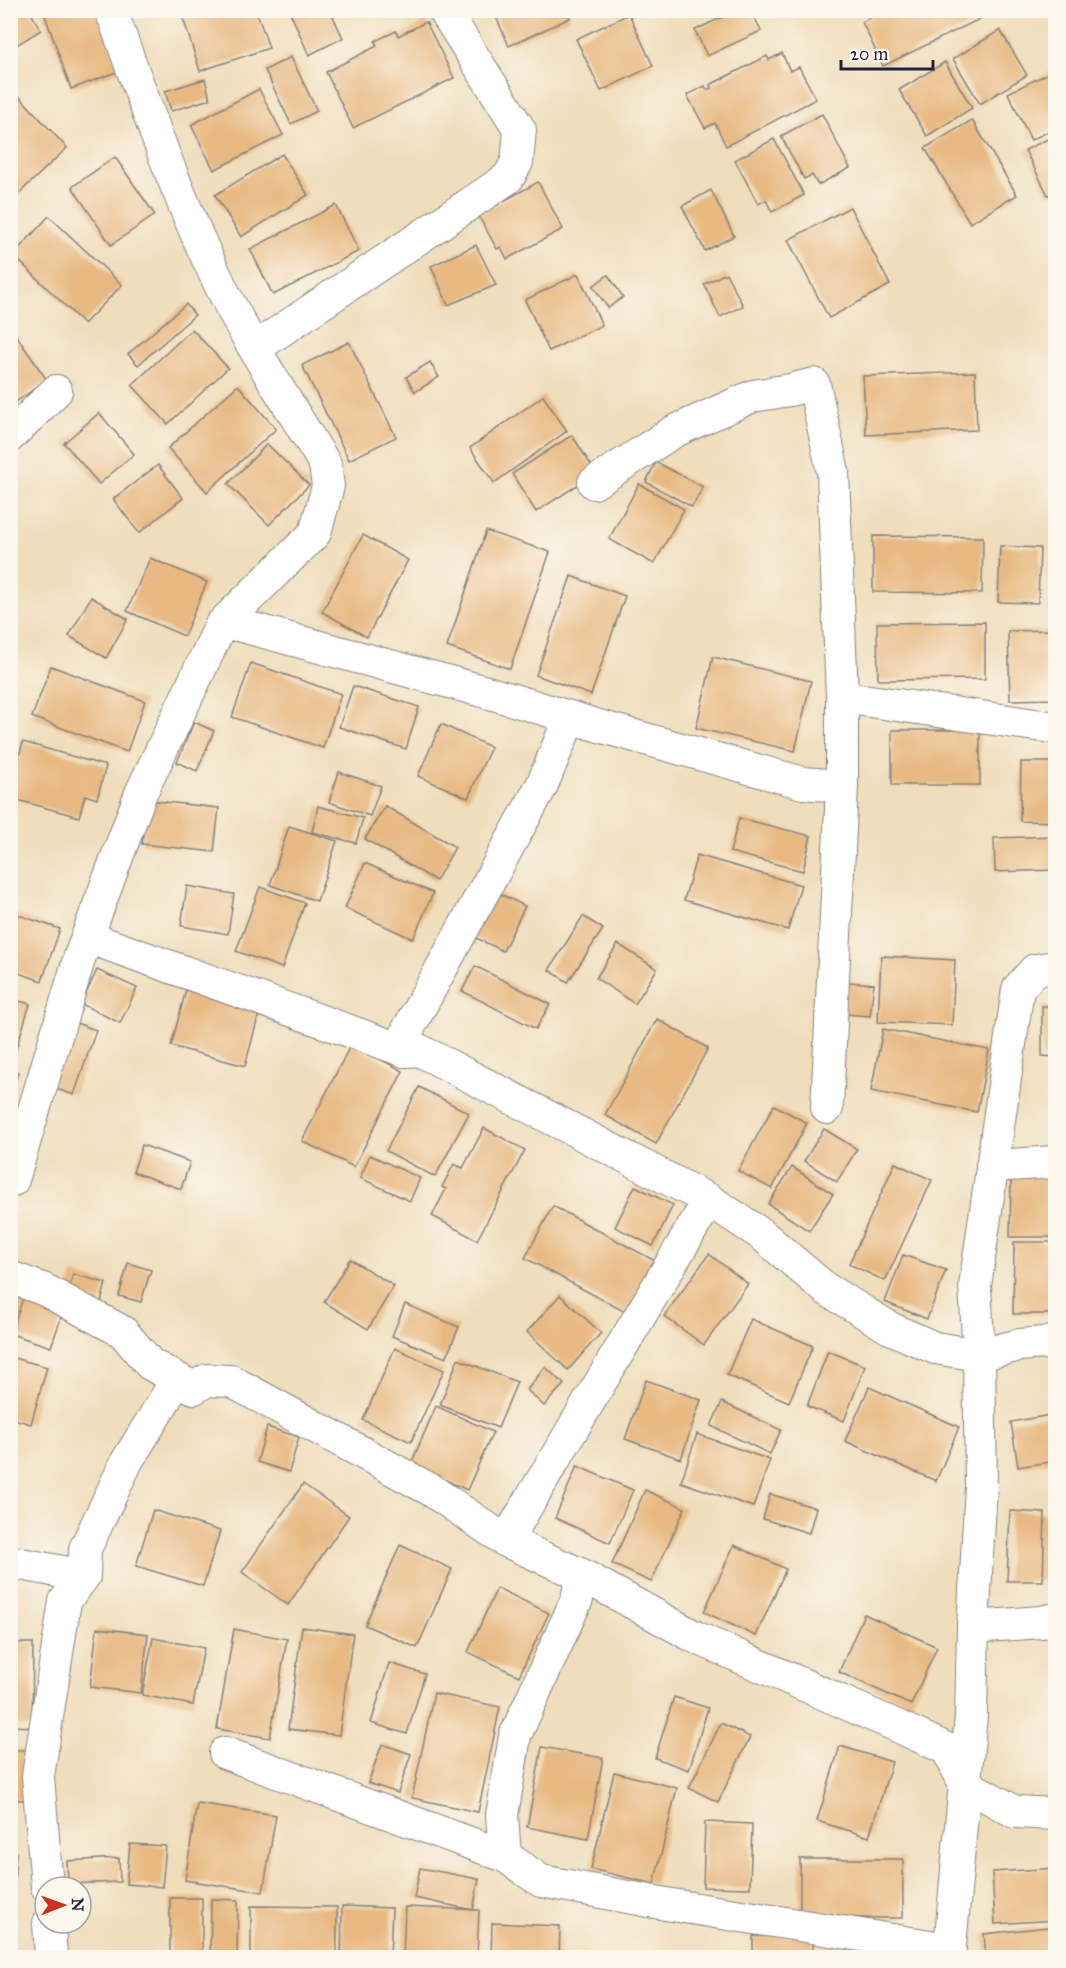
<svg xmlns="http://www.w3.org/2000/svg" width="1066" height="1968" viewBox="0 0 1066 1968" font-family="'IM FELL Great Primer',serif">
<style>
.building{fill:#e8b982}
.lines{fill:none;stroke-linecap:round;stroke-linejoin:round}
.street-casing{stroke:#88807b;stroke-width:34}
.street{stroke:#fff;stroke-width:32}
</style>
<rect width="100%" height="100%" fill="#fbf7ec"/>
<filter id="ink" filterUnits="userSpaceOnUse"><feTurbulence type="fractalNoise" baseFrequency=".0167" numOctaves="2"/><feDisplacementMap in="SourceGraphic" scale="12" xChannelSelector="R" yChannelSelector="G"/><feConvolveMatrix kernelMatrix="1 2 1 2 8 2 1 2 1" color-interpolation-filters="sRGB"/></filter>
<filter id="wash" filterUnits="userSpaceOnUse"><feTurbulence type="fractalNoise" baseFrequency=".008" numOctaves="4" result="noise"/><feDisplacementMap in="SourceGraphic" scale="24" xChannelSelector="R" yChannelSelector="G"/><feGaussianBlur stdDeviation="1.35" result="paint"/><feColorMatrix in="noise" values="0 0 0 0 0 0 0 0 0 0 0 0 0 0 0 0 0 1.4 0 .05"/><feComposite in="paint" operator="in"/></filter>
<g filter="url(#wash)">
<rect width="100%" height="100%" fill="#efddbb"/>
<g id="blocks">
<g class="building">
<polygon points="10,10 29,10 41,30 15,46 10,39"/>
<polygon points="43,10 97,10 119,71 71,89"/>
<polygon points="206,10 256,10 269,48 200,71 183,18"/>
<polygon points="289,10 330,10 343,38 309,55"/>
<polygon points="493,10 567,10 570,18 509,46"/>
<polygon points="737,10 751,10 761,31 707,56 695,30"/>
<polygon points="885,10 981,10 984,17 883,66 862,22"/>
<polygon points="629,14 653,66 601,91 576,39"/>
<polygon points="426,22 454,78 353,128 326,72 377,46 375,41 396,31 398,36"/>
<polygon points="1000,30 1027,75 980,104 953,59"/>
<polygon points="782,53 790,71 799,67 816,99 726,146 715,123 705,128 687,95 705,86 707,90 711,88 710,85 767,56 769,60"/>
<polygon points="291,57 317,111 291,124 265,70"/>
<polygon points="945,62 972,108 927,136 899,90"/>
<polygon points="1053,71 1056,76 1056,128 1031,140 1008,93"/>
<polygon points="205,79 210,99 171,111 165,91"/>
<polygon points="259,89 283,135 214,170 191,125"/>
<polygon points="19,96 67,148 13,199 10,197 10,104"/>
<polygon points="822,114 850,168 818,185 812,175 804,179 781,136"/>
<polygon points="972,120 1017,195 970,223 925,148"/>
<polygon points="1056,135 1056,192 1048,195 1025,150"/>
<polygon points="774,139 804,195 772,212 766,200 758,204 735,160"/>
<polygon points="282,154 308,195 241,237 215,195"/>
<polygon points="115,157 155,215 111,245 72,187"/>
<polygon points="538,182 563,229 507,259 501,247 497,249 478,215"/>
<polygon points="711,190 734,236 705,251 682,206"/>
<polygon points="336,205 359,251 273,295 250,249"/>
<polygon points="850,207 890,285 829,318 788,240"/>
<polygon points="49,216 122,285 84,324 13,255"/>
<polygon points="476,245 496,285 448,305 431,266"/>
<polygon points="726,273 743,306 720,317 704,284"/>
<polygon points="578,274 602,325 549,351 525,300"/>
<polygon points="608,275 623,297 608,308 593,286"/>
<polygon points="186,304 195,315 138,365 128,354"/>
<polygon points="192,329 228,368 168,424 132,385"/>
<polygon points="13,331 47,380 10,406 10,333"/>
<polygon points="349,342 396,437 349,460 302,365"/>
<polygon points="430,362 439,377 415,392 406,377"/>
<polygon points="975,372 977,430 866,435 863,376"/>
<polygon points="238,385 276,429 207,492 168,448"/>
<polygon points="543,396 567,431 494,483 470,448"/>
<polygon points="99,413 134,454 99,484 64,443"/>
<polygon points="572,435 596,473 536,512 512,474"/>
<polygon points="267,444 309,485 269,525 228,484"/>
<polygon points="656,462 703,487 692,507 646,482"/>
<polygon points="158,465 183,498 139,533 113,499"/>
<polygon points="639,484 684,509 654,564 609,539"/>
<polygon points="486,531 550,552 510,669 447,647"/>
<polygon points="363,535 408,560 367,637 322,612"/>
<polygon points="873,536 983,537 982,593 873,592"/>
<polygon points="1000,546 1040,548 1038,603 998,602"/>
<polygon points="150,558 207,582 184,636 127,611"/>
<polygon points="571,576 625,596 591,695 536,675"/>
<polygon points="91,597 128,619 106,658 69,636"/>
<polygon points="985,622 985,679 878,680 877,623"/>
<polygon points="1056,630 1056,699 1010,700 1008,631"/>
<polygon points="713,657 811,681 795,751 696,728"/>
<polygon points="251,663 341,694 323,748 232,717"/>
<polygon points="51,666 145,701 127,752 32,717"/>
<polygon points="353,686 419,707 406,749 339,727"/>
<polygon points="194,722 214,731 197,771 177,762"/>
<polygon points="441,724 491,747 468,798 418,776"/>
<rect x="892" y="730" width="88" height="55"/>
<polygon points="23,742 106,766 97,799 85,795 79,817 10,798 10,788"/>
<polygon points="1021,762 1056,762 1056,822 1020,821"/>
<polygon points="339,772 381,786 370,816 329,802"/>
<polygon points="147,800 219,808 214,852 142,844"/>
<polygon points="318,806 363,818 356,843 312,832"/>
<polygon points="385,806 455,847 436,881 365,839"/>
<polygon points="739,818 811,836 803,871 730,852"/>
<polygon points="289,826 337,841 317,901 270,885"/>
<polygon points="1056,836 1056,870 995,872 994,838"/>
<polygon points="697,855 801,885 788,930 684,900"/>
<polygon points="365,863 433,893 413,939 345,908"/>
<polygon points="187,886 234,894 228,934 181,926"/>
<polygon points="260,887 305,903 282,968 236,951"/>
<polygon points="492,890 525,906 503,951 470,935"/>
<polygon points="10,912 60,929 42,981 10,970"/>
<polygon points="583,916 603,929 568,982 549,970"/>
<polygon points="618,944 657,969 635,1004 596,978"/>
<polygon points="881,956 955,960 952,1025 878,1022"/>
<polygon points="475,966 550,1004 536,1029 462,991"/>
<polygon points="97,970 137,988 120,1023 81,1004"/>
<polygon points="848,982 874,984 870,1016 845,1014"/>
<polygon points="186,990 260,1010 245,1066 171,1046"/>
<polygon points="10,998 30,1004 15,1053 10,1052"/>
<polygon points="1042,1006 1056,1006 1056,1057 1042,1056"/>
<polygon points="657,1019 708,1048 656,1144 605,1115"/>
<polygon points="73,1022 96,1030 74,1095 51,1087"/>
<polygon points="883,1029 989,1050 977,1112 871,1091"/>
<polygon points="351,1044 403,1071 354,1167 302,1141"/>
<polygon points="10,1071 18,1072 11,1101 10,1100"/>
<polygon points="419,1087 469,1113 435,1177 386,1151"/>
<polygon points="774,1105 807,1123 772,1189 738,1171"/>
<polygon points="484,1128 525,1150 477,1240 432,1216 446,1189 442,1187 454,1164 463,1168"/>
<polygon points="824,1129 857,1149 837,1182 804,1161"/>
<polygon points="142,1145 190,1162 181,1189 133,1172"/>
<polygon points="370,1155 420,1178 410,1201 360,1178"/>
<polygon points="895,1163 932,1180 885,1281 849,1264"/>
<polygon points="792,1167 833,1194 809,1231 768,1204"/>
<polygon points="1011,1177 1056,1177 1056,1237 1010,1237"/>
<polygon points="635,1186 673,1205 653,1246 615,1227"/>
<polygon points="553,1206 657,1262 629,1314 525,1258"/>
<polygon points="1014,1242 1056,1242 1056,1314 1013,1314"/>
<polygon points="709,1254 748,1284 704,1345 664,1316"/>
<polygon points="903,1255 946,1270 927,1319 885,1302"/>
<polygon points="350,1259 394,1286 368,1329 324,1302"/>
<polygon points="128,1263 151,1270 141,1302 119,1296"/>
<polygon points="73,1274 106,1283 101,1302 68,1292"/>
<polygon points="24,1295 64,1309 51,1347 11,1334"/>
<polygon points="560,1295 601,1333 568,1370 527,1332"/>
<polygon points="405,1304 459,1327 446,1358 392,1336"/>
<polygon points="751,1319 813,1346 789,1402 727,1375"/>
<polygon points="395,1348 444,1370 411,1442 363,1420"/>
<polygon points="828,1351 865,1366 844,1421 807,1406"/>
<polygon points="10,1357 47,1367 31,1424 10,1418"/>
<polygon points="458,1359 517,1382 498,1428 440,1405"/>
<polygon points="545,1367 564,1384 544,1406 527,1390"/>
<polygon points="646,1380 701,1400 681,1459 625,1439"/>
<polygon points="869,1387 959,1427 936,1481 845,1441"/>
<polygon points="722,1402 781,1430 770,1454 711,1426"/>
<polygon points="436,1406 493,1432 467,1490 411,1464"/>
<polygon points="1056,1414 1056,1461 1018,1467 1011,1422"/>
<polygon points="267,1427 299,1437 289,1472 257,1462"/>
<polygon points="697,1434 770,1460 753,1507 681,1482"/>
<polygon points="577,1466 633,1490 610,1543 555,1518"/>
<polygon points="303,1484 349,1516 288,1605 242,1572"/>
<polygon points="645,1490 685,1508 651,1582 612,1564"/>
<polygon points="770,1494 816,1508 809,1533 763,1519"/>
<polygon points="153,1510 220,1531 203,1586 136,1566"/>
<polygon points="1010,1511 1045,1513 1043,1581 1007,1581"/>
<polygon points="400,1545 452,1569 417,1648 365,1625"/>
<polygon points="734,1545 786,1569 756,1636 704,1612"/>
<polygon points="497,1588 549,1613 519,1676 468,1652"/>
<polygon points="864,1614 937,1647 911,1705 839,1672"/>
<polygon points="302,1627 353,1634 339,1735 288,1729"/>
<polygon points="97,1628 148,1634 141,1693 90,1687"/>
<polygon points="234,1629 287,1639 270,1738 217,1729"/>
<polygon points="153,1638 204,1648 193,1705 142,1695"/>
<polygon points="10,1643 33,1643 32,1727 10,1726"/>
<polygon points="389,1663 425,1674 407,1734 371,1723"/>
<polygon points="434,1693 500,1707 478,1812 412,1798"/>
<polygon points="674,1697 708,1708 689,1770 655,1758"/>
<polygon points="721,1723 750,1737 718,1802 689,1788"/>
<polygon points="382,1744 411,1754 398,1793 368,1783"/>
<polygon points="840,1746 892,1762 869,1837 817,1821"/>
<polygon points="542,1747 603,1758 588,1839 527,1827"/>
<polygon points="10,1750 30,1750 29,1800 10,1800"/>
<polygon points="614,1772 677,1788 654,1884 591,1869"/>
<polygon points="197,1803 276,1815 263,1892 185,1880"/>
<polygon points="705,1822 752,1824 750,1888 703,1887"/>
<polygon points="130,1844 166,1846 162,1887 126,1884"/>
<polygon points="10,1852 16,1852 14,1890 10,1890"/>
<polygon points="119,1858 120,1882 68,1884 67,1861"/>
<rect x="800" y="1859" width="103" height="59"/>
<polygon points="420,1868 479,1879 473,1910 414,1898"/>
<polygon points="1056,1868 1056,1920 995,1924 992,1872"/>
<rect x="170" y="1898" width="32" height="60"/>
<polygon points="211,1899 238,1900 237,1958 210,1958"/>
<polygon points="251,1906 337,1907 337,1958 251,1958"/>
<polygon points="342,1906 392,1908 390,1958 341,1958"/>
<polygon points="405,1907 479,1910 477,1958 403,1958"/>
<polygon points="492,1923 560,1926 559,1958 491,1958"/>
<polygon points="1056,1926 1056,1958 986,1958 984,1934"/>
<polygon points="813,1935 813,1958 753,1958 753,1936"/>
<polygon points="831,1952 909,1954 909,1958 831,1958"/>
</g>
</g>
</g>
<g filter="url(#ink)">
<use href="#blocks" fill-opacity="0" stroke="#88807b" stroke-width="1.5"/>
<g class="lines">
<defs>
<g id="street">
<polyline points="255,348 508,178 517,162 520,130 444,10"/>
<polyline points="10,436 56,391"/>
<polyline points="594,483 673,432 753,396 790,390 814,384 833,472 842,697 842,786 827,1108"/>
<polyline points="221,625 238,625 490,693 599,726 803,783 842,786"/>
<polyline points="842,697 1056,728"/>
<polyline points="87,937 405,1051 419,1050 709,1200 761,1234 826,1289 890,1328 935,1348 979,1355 1020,1345 1056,1342"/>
<polyline points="405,1051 407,1031 542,785 570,717"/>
<polyline points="992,1166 1056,1162"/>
<path d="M13,1180L80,956L141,793L221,625L315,533L328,486L325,464C287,401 244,338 213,270C173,186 143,98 111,10"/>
<polyline points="10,1277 45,1290 123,1332 150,1364 194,1388 207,1380 231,1381 431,1490 506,1541 582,1575 695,1637 895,1725 947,1749 965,1784 1015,1812 1056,1814"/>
<polyline points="506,1541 709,1200"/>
<polyline points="10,1562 84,1576"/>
<polyline points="973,1627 1041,1622 1056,1619"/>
<polyline points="225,1753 505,1856 541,1881 666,1904 949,1949"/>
<polyline points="505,1856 502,1815 515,1736 577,1599 582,1575"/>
<polyline points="47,1887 38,1776 65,1601 84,1576 85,1549 127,1461 172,1388 175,1378"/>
<polyline points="49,1923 51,1958"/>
<polyline points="949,1958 971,1716 973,1627 981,1486 979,1355 975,1286 1018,989 1035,970 1056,967"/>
</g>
</defs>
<use href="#street" class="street-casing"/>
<use href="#street" class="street"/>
</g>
</g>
<rect width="1066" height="1968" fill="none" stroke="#fbf7ec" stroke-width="36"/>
<g transform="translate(63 1905) rotate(89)"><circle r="28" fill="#fbf7ec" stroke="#a4a2a5" stroke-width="1.5"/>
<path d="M0-4.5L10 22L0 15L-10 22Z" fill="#c8321e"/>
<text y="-9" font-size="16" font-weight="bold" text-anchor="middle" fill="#22223b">N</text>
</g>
<path d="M841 60v9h92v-9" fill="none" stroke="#22223b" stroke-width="3"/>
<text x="850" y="60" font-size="18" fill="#22223b" stroke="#fbf7ec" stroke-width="4.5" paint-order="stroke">20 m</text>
</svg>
